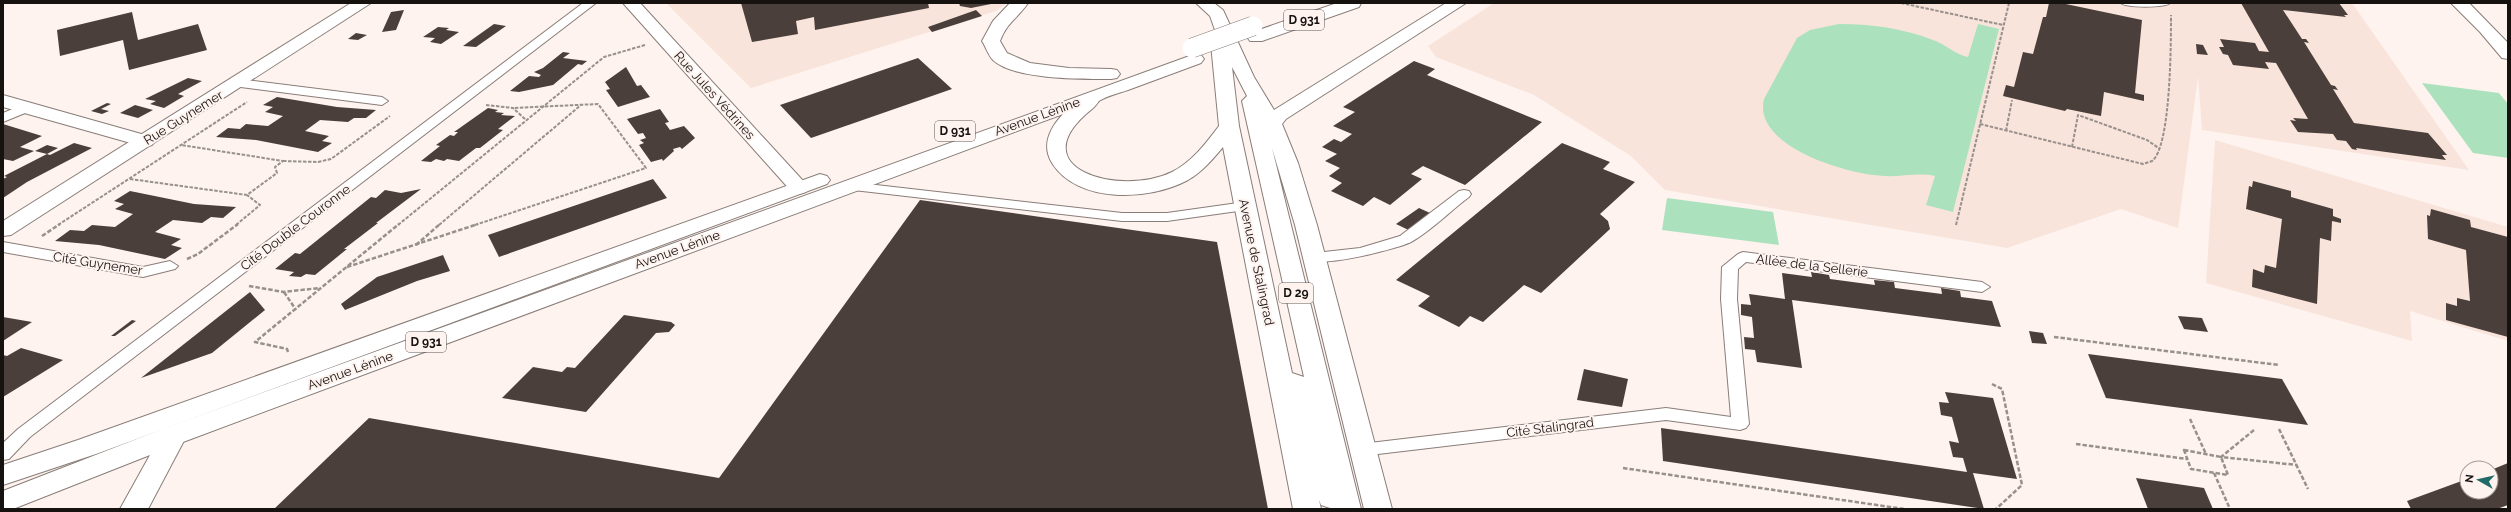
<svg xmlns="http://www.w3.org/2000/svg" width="2511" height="512" viewBox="0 0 2511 512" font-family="Raleway,sans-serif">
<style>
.built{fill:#f9e4db}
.green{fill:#abe2bd}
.building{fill:#4a3f3b}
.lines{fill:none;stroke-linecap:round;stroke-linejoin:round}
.service-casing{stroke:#897d78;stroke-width:2}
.minor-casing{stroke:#897d78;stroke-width:2}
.tertiary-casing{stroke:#897d78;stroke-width:2}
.primary-casing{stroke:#897d78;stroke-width:2}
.path-far1{stroke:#97908c;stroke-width:2;stroke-dasharray:3.5 1.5;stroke-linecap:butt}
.path{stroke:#97908c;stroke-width:2.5;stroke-dasharray:4.5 2;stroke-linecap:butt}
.service{fill:#fff;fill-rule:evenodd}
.minor{fill:#fff;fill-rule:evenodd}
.tertiary{fill:#fff;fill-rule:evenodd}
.primary{fill:#fff;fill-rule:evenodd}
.primary-bridge-casing{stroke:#897d78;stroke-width:20;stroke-linecap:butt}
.primary-bridge{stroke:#fff;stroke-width:19}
.labels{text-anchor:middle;stroke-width:4;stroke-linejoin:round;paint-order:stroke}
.shield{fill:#fef3ef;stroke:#5c5653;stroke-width:1}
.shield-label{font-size:12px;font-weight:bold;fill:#161210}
.street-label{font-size:13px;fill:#161210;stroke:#fef3ef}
</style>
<rect width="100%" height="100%" fill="#fef3ef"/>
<g class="built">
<polygon points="666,3 1007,3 996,11 751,88"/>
<polygon points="1494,3 2352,3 2469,170 2202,130 2198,77 2178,228 2121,209 2007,248 1665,190 1631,156 1534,95 1436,57 1428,46"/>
<polygon points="2215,140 2508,227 2508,341 2410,311 2412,341 2206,283"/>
</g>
<g class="green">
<path d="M1839,24C1872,24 1902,28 1933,40C1945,44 1956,55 1968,57L1978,24L1999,29L1953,212L1926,205L1935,176C1920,172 1901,177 1884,176C1849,175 1752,147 1764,99L1797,38L1810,30Z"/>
<polygon points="2422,83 2499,93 2508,104 2508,158 2473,153"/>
<polygon points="1667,198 1773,212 1779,245 1662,230"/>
</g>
<g class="building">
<polygon points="741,3 928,3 929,8 815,30 814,17 796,21 798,34 752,42"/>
<polygon points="959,3 996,3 971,8 960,6"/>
<polygon points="2049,3 2061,3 2142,20 2135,93 2144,95 2144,101 2104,92 2101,116 2067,109 2065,111 2003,96 2006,85 2014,87 2023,52 2033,54 2043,17 2046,17"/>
<polygon points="2241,3 2339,3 2348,15 2344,15 2346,17 2283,10 2302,39 2306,39 2309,43 2304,42 2331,85 2335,86 2338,90 2333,89 2354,123 2428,133 2447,155 2442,155 2446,160 2356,148 2357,150 2352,149 2346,141 2337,140 2333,134 2298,132 2290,120 2296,121 2293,118 2308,119 2276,63 2265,62 2269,69 2233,65 2228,55 2223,54 2219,47 2224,47 2220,39 2255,43 2259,51 2269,52"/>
<polygon points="404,10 396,30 382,32 391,12"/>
<polygon points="976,10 982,16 932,32 928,27"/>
<polygon points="132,12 138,40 198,24 207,50 129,70 123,40 60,56 57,30"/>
<polygon points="494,24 506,26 476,47 463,46"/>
<polygon points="438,27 449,28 446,30 459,32 441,44 430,42 435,38 423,37"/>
<polygon points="356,33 367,35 358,40 348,39"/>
<polygon points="2196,44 2203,45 2208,55 2197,54"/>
<polygon points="563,52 570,53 563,58 587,61 582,65 578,64 553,85 519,92 510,91 529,76 539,77 541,75 534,72 543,68"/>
<polygon points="918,58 952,89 811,138 780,105"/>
<polygon points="1414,61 1435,69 1427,75 1542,122 1465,185 1423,166 1411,174 1422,179 1390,205 1374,197 1363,206 1331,191 1342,183 1329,176 1340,168 1325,161 1337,154 1322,147 1334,139 1341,142 1352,134 1333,126 1355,112 1343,107"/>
<polygon points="626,67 637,86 641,85 650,97 618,107 606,90 610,89 605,82"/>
<polygon points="188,78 202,81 178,94 184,96 164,108 150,104 156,101 145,99"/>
<polygon points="277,97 337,107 376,110 366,118 354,118 348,122 320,120 305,131 329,136 322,141 332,143 318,152 256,140 216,137 228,128 240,129 246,124 268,126 283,116 265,112 273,107 263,105"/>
<polygon points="107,103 111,104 101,109 109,111 102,114 91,111"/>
<polygon points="135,105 153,110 138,118 120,113"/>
<polygon points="488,108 498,110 495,112 504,113 501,115 515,116 498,129 503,130 480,148 476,148 459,161 447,159 444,161 436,159 431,162 421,161 440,146 436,145 450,135 454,136 458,132 454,132"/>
<polygon points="660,109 669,122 665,123 670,130 684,126 695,138 682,149 680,147 673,149 674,151 663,161 662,159 651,162 639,145 644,143 640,140 646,138 643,133 638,134 627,119"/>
<polygon points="3,124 42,136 20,147 34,151 13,161 3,159"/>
<polygon points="74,143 92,148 27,182 3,198 3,179 7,177 4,176 47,154 35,151 47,145 58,148 47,154 50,155"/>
<polygon points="1562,143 1610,162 1603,169 1635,182 1600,214 1608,221 1610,229 1541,293 1524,285 1483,322 1470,316 1459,327 1418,306 1430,296 1396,280"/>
<polygon points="653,179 667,198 499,257 488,235"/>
<polygon points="2253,181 2291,191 2291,197 2333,209 2333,216 2341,219 2341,223 2332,221 2331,241 2320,238 2317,304 2252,287 2253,269 2264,273 2265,265 2276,268 2282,219 2246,209 2249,186 2252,187"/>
<polygon points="421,189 376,223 378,223 344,249 347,249 315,275 306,274 301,277 289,276 294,272 275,269 295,253 300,254 371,197 376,198 385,190 401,193"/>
<polygon points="130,191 194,204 236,207 223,218 211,217 202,223 173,220 155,232 181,239 171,245 182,248 165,259 99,245 55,241 70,230 84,231 92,225 115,227 133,214 115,209 124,204 114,201"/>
<polygon points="920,200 1217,242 1268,509 274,509 369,418 719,478"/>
<polygon points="1419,208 1441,218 1419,235 1396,224"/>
<polygon points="2431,209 2470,220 2471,227 2508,237 2508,337 2446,320 2446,303 2457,306 2457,298 2470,301 2466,250 2428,239 2427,215 2430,216"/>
<polygon points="443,255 450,271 417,281 345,310 341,304 377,277"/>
<polygon points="1811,272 1829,275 1830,279 1875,285 1874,280 1894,282 1895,288 1942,294 1941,288 1960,291 1961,297 1992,301 2001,327 1792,300 1802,368 1757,362 1755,350 1745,349 1744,337 1754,338 1752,317 1741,315 1741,304 1751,305 1749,294 1785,299 1782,273 1812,277"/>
<polygon points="250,292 265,310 212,353 141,378"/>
<polygon points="624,315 671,322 675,325 669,332 656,333 586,412 502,398 533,367 562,372 567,367 575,368"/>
<polygon points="2178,316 2202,318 2208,332 2184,329"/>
<polygon points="3,317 32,322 3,341"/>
<polygon points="132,320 136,321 115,336 111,336"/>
<polygon points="2029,331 2043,333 2047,344 2032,343"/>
<polygon points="21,348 63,360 3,397 3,355 7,356"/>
<polygon points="2088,354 2282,379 2308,425 2106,398"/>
<polygon points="1584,369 1628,379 1622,407 1577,400"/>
<polygon points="1945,392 1993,398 2017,479 1973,473 1984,509 1663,461 1661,428 1967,472 1963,458 1953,457 1949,441 1959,443 1952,417 1941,415 1939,402 1949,403"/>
<polygon points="2508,463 2508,505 2497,509 2411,509 2407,501 2467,479 2467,492 2491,492 2491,470"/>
<polygon points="2136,478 2204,488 2213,509 2148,509"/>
</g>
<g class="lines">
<defs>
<g id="service">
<polygon points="583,3 596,3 30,437 9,459 3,460 3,443 18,429"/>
<path d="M2121,3H2170C2166,8 2125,8 2121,3Z"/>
<polygon points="237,79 382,97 388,101 382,105 233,86 231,83 233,80"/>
<polygon points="25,104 30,105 31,108 30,111 3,122 3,113"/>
<polygon points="850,182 1122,213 1167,213 1245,202 1252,206 1245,210 1167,221 1122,221 845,189 843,186 845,183"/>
<path d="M1464,190L1469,191L1471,194L1469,197C1450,211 1431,231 1411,242C1397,249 1315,270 1307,258L1315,253L1360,248L1400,236L1459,191Z"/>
<polygon points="3,242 143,267 170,261 178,266 175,269 143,277 3,252"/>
<polygon points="1743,252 1982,282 1990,287 1982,292 1746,262 1738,269 1737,299 1749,424 1746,428 1740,430 1666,420 1361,456 1355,455 1352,450 1355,445 1361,444 1666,408 1731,417 1721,299 1722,267 1738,254"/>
</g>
<g id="minor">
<polygon points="623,3 640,3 806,184 809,188 806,192 799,194 792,192"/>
<polygon points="2451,3 2469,3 2508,43 2508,59 2502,58 2480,32"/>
<polygon points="3,95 152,137 155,141 152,145 145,147 3,107"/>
</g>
<g id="tertiary">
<polygon points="351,3 371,3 11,235 3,236 3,221"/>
<polygon points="174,426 183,428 187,435 148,509 120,509 165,428"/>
</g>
<g id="primary">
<path d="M1010,3H1028C1018,18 1007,22 1000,41L1007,53L1030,63L1069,68L1111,69L1117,70L1120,74L1117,78L1111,79C1083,79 1014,80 993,60C988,55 986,47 982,41L993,21Z"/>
<path d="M1196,3H1214L1223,10L1254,77L1274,110L1446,3H1466L1286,119L1282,124L1298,163L1317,225L1392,509H1364L1295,225L1272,148L1361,509H1333L1321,505L1319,500L1321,509H1293L1223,147C1213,159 1202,172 1188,180C1149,201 1078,204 1052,163C1041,145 1050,128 1063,114L183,442L13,509H3V491L165,428L1195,54L1201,55L1204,59L1201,63C1177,72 1152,81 1128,90C1119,93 1107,96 1099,101C1098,102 1095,107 1092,109C1017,169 1121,197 1172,172C1192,162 1206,143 1219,126L1210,34L1215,30L1210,16ZM1232,67L1247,96L1242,101L1304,377L1292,373L1239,126Z"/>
<polygon points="1337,3 1361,3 1359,7 1262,41 1250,41 1247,37 1250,33"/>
<polygon points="820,174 827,176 830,180 827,184 96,454 3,485 3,465 78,440"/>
</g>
</defs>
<use href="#service" class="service-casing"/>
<use href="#minor" class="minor-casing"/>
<use href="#tertiary" class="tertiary-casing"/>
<use href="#primary" class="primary-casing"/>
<g class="path-far1">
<polyline points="1901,3 2003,25"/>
<polyline points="486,105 513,108 526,120"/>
<path d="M1980,124L2143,164L2152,161C2171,147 2171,41 2171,15"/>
<polyline points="2006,131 2012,100"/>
<polyline points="2072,147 2078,115 2147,140 2160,149"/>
<polyline points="283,161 318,162 331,159 390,116"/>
<polyline points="130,179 247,195 277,173 275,167 283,161 181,145"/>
<polyline points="58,225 247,102"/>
<polyline points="236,225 260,205 247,195"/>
<polyline points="398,225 604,57 645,45"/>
<polyline points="439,225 581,105"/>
<polyline points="475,225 646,168 598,104 513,108"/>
<polyline points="1956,225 2009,3"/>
</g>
<g class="path">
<polyline points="42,236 60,224"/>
<polyline points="416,245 440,224"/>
<polyline points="187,259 198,254 238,224"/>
<polyline points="347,267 478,224"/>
<polyline points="249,286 284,292 319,288"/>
<polyline points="284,292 296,310"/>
<polyline points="2054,337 2279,365"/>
<polyline points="288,352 287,349 255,342 399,224"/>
<polyline points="1992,384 2002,389 2022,485 1996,509"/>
<polyline points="2190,419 2206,454"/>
<polyline points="2279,429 2308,489"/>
<polyline points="2254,430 2221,457 2297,465"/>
<polyline points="2076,444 2187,459"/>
<polygon points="2184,450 2221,457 2228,475 2191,469"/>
<polyline points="1623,468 1904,509"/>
<polyline points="2214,473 2230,509"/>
</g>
<use href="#service" class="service"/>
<use href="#minor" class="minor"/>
<use href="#tertiary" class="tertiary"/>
<use href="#primary" class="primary"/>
<defs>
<polyline id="primary-bridge" points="1192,48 1253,26"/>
</defs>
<use href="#primary-bridge" class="primary-bridge-casing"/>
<use href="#primary-bridge" class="primary-bridge"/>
</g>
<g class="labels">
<g class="shield">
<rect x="1284" y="10" width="40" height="20" rx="3"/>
<rect x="935" y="121" width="40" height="20" rx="3"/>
<rect x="1279" y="283" width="34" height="20" rx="3"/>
<rect x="406" y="332" width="40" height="20" rx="3"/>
</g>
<g class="shield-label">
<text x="1304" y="24">D 931</text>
<text x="955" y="135">D 931</text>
<text x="1296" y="297">D 29</text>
<text x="426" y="346">D 931</text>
</g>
<g class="street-label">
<text transform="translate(715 95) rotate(48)" y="5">Rue Jules Védrines</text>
<text transform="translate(1037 116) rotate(-20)" y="5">Avenue Lénine</text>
<text transform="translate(183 117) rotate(-32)" y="5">Rue Guynemer</text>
<text transform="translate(295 227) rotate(-37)" y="5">Cité Double Couronne</text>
<text transform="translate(677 249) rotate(-20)" y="5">Avenue Lénine</text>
<text transform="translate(1257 262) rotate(78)" y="5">Avenue de Stalingrad</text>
<text transform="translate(98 263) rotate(9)" y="5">Cité Guynemer</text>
<text transform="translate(1812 265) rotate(7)" y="5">Allée de la Sellerie</text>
<text transform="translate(350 370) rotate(-20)" y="5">Avenue Lénine</text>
<text transform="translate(1550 427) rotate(-7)" y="5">Cité Stalingrad</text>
</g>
</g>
<rect width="2511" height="512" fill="none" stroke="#161210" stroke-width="8"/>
<g transform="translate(2479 480) rotate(278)"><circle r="19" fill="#fef3ef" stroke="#a19996"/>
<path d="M0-3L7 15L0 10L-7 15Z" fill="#206b68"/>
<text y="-6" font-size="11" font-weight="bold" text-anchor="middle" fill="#161210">N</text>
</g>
</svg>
